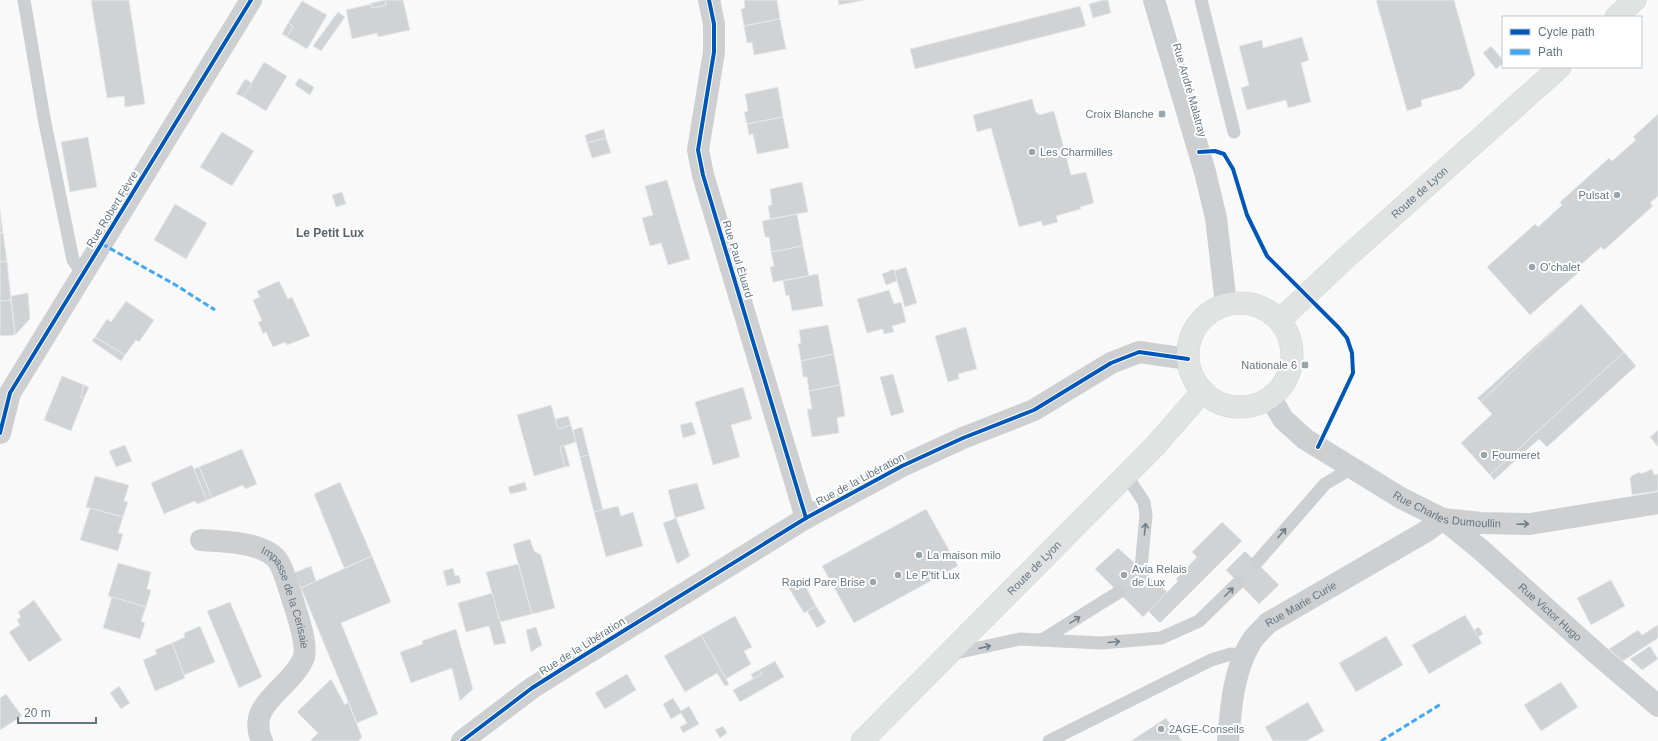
<svg xmlns="http://www.w3.org/2000/svg" width="1658" height="741" viewBox="0 0 1658 741" font-family="Arial,sans-serif">
<style>
.building{fill:#d0d2d3;stroke:#e8e8e8}
.lines{fill:none;stroke-linecap:round;stroke-linejoin:round}
.primary-casing{stroke:#d5d6d7;stroke-width:23}
.service{stroke:#cecfd0;stroke-width:13}
.minor{stroke:#cecfd0;stroke-width:22}
.primary{stroke:#e1e2e2;stroke-width:22}
.quiet{stroke:#3fa9f5;stroke-width:3;stroke-dasharray:6 3;stroke-linecap:butt}
.cycleway-casing{stroke:#fff;stroke-width:6}
.cycleway{stroke:#0057b8;stroke-width:4}
.oneway{stroke:#707f8b}
.poi-dot{fill:#99a4ac;stroke:#fff;stroke-width:1.5}
.labels{text-anchor:middle;stroke-width:4;stroke-linejoin:round;paint-order:stroke}
.street-label{font-size:11px;fill:#657683;stroke:#fff}
.poi-label{font-size:11px;fill:#657683;stroke:#fff;text-anchor:start}
.neighbourhood-label{font-size:12px;font-weight:bold;fill:#57646e;stroke:#fff}
</style>
<rect width="100%" height="100%" fill="#f9f9f9"/>
<g class="building">
<polygon points="91,0 129,0 145,104 125,107 124,96 107,98"/>
<polygon points="385,0 403,0 410,30 378,37 377,33 352,39 346,10 371,4 372,8 386,5"/>
<polygon points="385,0 386,5 372,8 371,3"/>
<polygon points="744,0 777,0 780,19 744,26 741,9 745,8"/>
<polygon points="838,0 865,0 839,5"/>
<polygon points="1103,0 1108,0 1111,13 1093,18 1089,4"/>
<polygon points="1376,0 1454,0 1475,75 1461,89 1421,100 1422,106 1407,111"/>
<polygon points="302,1 327,15 307,49 287,37 293,26 288,23"/>
<polygon points="1080,6 1086,26 915,69 910,49"/>
<polygon points="338,12 345,17 321,51 313,46"/>
<polygon points="780,19 786,49 754,55 752,42 747,43 744,26"/>
<polygon points="288,23 293,26 287,37 282,34"/>
<polygon points="1302,37 1309,60 1301,63 1311,102 1288,108 1286,100 1247,110 1241,88 1249,85 1239,46 1262,40 1263,48"/>
<polygon points="1491,46 1503,60 1503,63 1496,69 1483,53"/>
<polygon points="264,62 287,76 266,111 243,97"/>
<polygon points="299,78 314,87 310,95 295,85"/>
<polygon points="245,79 252,83 243,97 236,94"/>
<polygon points="778,87 783,117 747,124 744,112 748,111 745,94"/>
<polygon points="1032,99 1036,113 1038,113 1039,115 1054,111 1071,175 1086,172 1094,203 1080,207 1081,209 1056,216 1058,222 1043,226 1041,221 1019,227 991,128 977,132 973,115"/>
<polygon points="1658,114 1658,196 1650,203 1653,206 1604,250 1601,247 1576,269 1579,272 1530,315 1487,267 1535,224 1538,227 1562,205 1560,202 1609,158 1612,161 1636,140 1633,137"/>
<polygon points="783,117 789,148 757,154 753,134 749,135 747,124"/>
<polygon points="604,129 606,138 587,143 585,135"/>
<polygon points="222,132 254,151 232,186 200,167"/>
<polygon points="88,137 97,187 70,192 61,142"/>
<polygon points="606,138 611,153 592,158 587,143"/>
<polygon points="667,180 690,259 668,265 661,243 650,246 642,218 653,215 645,186"/>
<polygon points="802,182 808,212 770,219 768,206 772,205 770,189"/>
<polygon points="342,192 346,204 336,207 332,195"/>
<polygon points="175,204 207,223 186,259 154,240"/>
<polygon points="0,210 3,233 0,233"/>
<polygon points="797,214 803,246 771,252 769,237 765,237 762,221"/>
<polygon points="0,233 3,233 7,261 0,262"/>
<polygon points="803,246 809,276 773,282 770,267 774,266 771,252"/>
<polygon points="7,261 11,300 0,301 0,262"/>
<polygon points="906,267 917,303 905,307 894,271"/>
<polygon points="894,269 897,281 886,285 882,274"/>
<polygon points="818,274 823,306 792,311 789,295 786,296 783,281"/>
<polygon points="279,281 288,299 292,297 310,336 287,345 285,342 273,347 266,332 263,334 258,322 262,321 253,300 260,297 257,291"/>
<polygon points="889,290 894,304 901,302 906,322 892,326 894,332 884,334 883,329 867,333 857,299"/>
<polygon points="28,293 30,319 15,335 11,296"/>
<polygon points="11,300 15,335 0,336 0,301"/>
<polygon points="126,301 154,320 139,342 136,340 125,355 95,337 107,319 111,322"/>
<polygon points="1581,304 1624,352 1490,475 1461,443 1492,414 1481,402"/>
<polygon points="1576,309 1481,402 1477,398 1481,395"/>
<polygon points="828,325 834,354 801,361 798,344 801,343 799,330"/>
<polygon points="966,327 977,369 958,374 959,379 948,382 935,336"/>
<polygon points="95,337 125,355 121,361 92,341"/>
<polygon points="1624,352 1636,366 1547,447 1539,439 1494,480 1490,475"/>
<polygon points="834,354 840,385 809,391 807,377 803,377 801,361"/>
<polygon points="893,374 904,412 891,416 880,377"/>
<polygon points="62,376 84,385 81,397 84,398 71,431 44,420"/>
<polygon points="84,385 89,387 84,398 81,397"/>
<polygon points="840,385 845,416 837,418 839,433 812,437 807,409 812,409 809,391"/>
<polygon points="743,387 752,419 731,425 740,457 713,465 695,402"/>
<polygon points="551,405 558,429 571,425 576,442 560,447 565,467 534,476 517,415"/>
<polygon points="568,416 571,425 558,429 555,419"/>
<polygon points="692,422 696,434 683,438 680,425"/>
<polygon points="582,427 589,455 580,457 573,430"/>
<polygon points="1658,430 1658,447 1650,437"/>
<polygon points="125,445 132,461 116,467 109,451"/>
<polygon points="564,445 570,466 565,467 560,447"/>
<polygon points="242,449 257,484 245,489 243,485 212,498 199,467"/>
<polygon points="589,455 603,510 594,512 580,457"/>
<polygon points="192,465 207,500 197,504 195,501 164,514 151,483"/>
<polygon points="199,467 212,498 207,500 194,469"/>
<polygon points="1652,469 1654,475 1658,474 1658,491 1632,495 1630,478 1633,475 1640,472 1641,474"/>
<polygon points="95,476 129,485 124,501 128,502 123,517 86,507"/>
<polygon points="340,482 372,556 344,568 314,494"/>
<polygon points="525,482 527,490 510,494 508,487"/>
<polygon points="697,483 705,509 675,518 668,490"/>
<polygon points="618,506 621,516 633,512 643,546 606,557 594,512"/>
<polygon points="90,508 123,517 118,533 123,534 118,551 80,540"/>
<polygon points="926,509 958,566 854,623 822,566"/>
<polygon points="676,518 690,556 677,564 663,523"/>
<polygon points="1222,522 1242,541 1160,623 1148,611 1178,581 1176,579 1197,557 1192,552"/>
<polygon points="530,539 534,551 541,555 555,608 532,614 513,544"/>
<polygon points="1118,548 1167,592 1143,617 1095,569"/>
<polygon points="1245,551 1279,585 1259,604 1226,570"/>
<polygon points="372,556 391,602 341,623 378,714 357,723 301,588"/>
<polygon points="118,563 151,572 147,589 151,590 146,607 108,596"/>
<polygon points="518,564 532,614 500,622 486,572"/>
<polygon points="311,566 316,581 301,588 294,573"/>
<polygon points="453,568 455,576 459,575 461,583 447,586 443,571"/>
<polygon points="801,578 816,606 804,613 787,585"/>
<polygon points="1611,580 1625,606 1591,625 1577,598"/>
<polygon points="492,593 506,643 494,645 489,626 466,632 458,603"/>
<polygon points="112,597 146,607 141,621 145,623 140,639 103,628"/>
<polygon points="34,600 62,640 29,662 9,632 20,625 17,620 21,617 18,612"/>
<polygon points="230,602 262,677 239,688 207,611"/>
<polygon points="816,606 826,622 817,628 807,611"/>
<polygon points="1465,615 1482,643 1429,674 1412,645"/>
<polygon points="735,616 752,647 744,651 751,664 726,679 701,635"/>
<polygon points="1658,625 1658,638 1623,661 1609,649 1638,630 1642,635"/>
<polygon points="200,626 215,662 184,675 172,643 185,637 184,633"/>
<polygon points="536,627 542,645 531,652 526,630"/>
<polygon points="1479,627 1483,634 1478,637 1474,630"/>
<polygon points="456,629 473,689 460,701 452,668 411,683 400,652 423,644 422,641"/>
<polygon points="701,635 729,684 725,686 717,673 685,692 664,656"/>
<polygon points="1386,636 1403,665 1356,692 1339,663"/>
<polygon points="172,643 185,678 155,691 143,660 157,654 155,650"/>
<polygon points="1650,646 1658,659 1642,670 1630,659"/>
<polygon points="775,661 784,677 740,702 733,690 762,674 759,670"/>
<polygon points="759,670 762,674 753,679 751,674"/>
<polygon points="627,674 636,690 605,709 595,693"/>
<polygon points="331,679 345,705 348,702 362,737 358,741 310,741 318,733 297,712"/>
<polygon points="1561,682 1578,707 1541,731 1524,705"/>
<polygon points="119,686 130,703 121,709 110,693"/>
<polygon points="6,694 22,716 0,730 0,698"/>
<polygon points="673,698 681,711 689,706 699,724 683,733 680,727 687,723 681,713 671,719 663,704"/>
<polygon points="1308,702 1324,731 1306,741 1273,741 1265,727"/>
<polygon points="1166,718 1182,741 1131,741"/>
<polygon points="723,726 727,733 720,738 715,730"/>
</g>
<g class="lines">
<defs>
<g id="primary">
<polyline points="1616,17 1635,0"/>
<circle cx="1240" cy="355" r="52"/>
<path id="s5" d="M1280,320L1348,256L1560,67"/>
<path id="s6" d="M862,741L1155,446L1203,391"/>
</g>
</defs>
<use href="#primary" class="primary-casing"/>
<g class="service">
<polyline points="24,0 44,118 73,260 83,274"/>
<polyline points="1201,0 1234,132"/>
<polyline points="1126,475 1144,502 1146,515 1141,568"/>
<polyline points="1257,562 1325,484 1352,468"/>
<polyline points="1042,640 1119,592"/>
<polyline points="951,654 1020,639 1101,643 1161,638 1199,621 1239,582"/>
<polyline points="1049,741 1211,660 1231,654 1245,655"/>
</g>
<g class="minor">
<polyline points="709,0 714,24 714,52 698,150 703,175 806,518"/>
<polyline points="1154,0 1205,172 1216,218 1226,304"/>
<path id="s1" d="M1271,398L1283,419L1305,439L1401,498L1443,519L1481,523L1530,524L1658,503"/>
<polyline points="0,433 10,393 251,0"/>
<path id="s2" d="M1443,519L1480,549L1597,654L1658,706"/>
<path id="s3" d="M201,540C222,541 265,542 278,561C284,569 291,596 295,607C299,620 307,644 304,657C303,660 301,663 300,665C285,691 246,706 262,741"/>
<polyline points="462,741 532,688 570,664 806,518 902,466 963,438 1034,410 1111,363 1139,352 1188,359"/>
<path id="s4" d="M1228,741C1231,707 1233,672 1251,642C1255,635 1263,629 1268,623L1425,532L1443,519"/>
</g>
<use href="#primary" class="primary"/>
<g class="quiet">
<polyline points="102,244 174,284 215,310"/>
<polyline points="1381,741 1441,704"/>
</g>
<defs>
<g id="cycleway">
<polyline points="709,0 714,24 714,52 698,150 703,175 806,518"/>
<polyline points="1199,152 1215,151 1224,154 1233,169 1247,215 1267,256 1338,327 1347,338 1352,353 1353,373 1318,447"/>
<polyline points="0,433 10,393 251,0"/>
<polyline points="462,741 532,688 570,664 806,518 902,466 963,438 1034,410 1111,363 1139,352 1188,359"/>
</g>
</defs>
<use href="#cycleway" class="cycleway-casing"/>
<use href="#cycleway" class="cycleway"/>
</g>
<defs><path id="oneway-shaft" d="M-6 0H5M1.5-3L5.5 0L1.5 3" fill="none" stroke-width="1.6" stroke-linecap="round" stroke-linejoin="round"/></defs>
<g class="oneway">
<use href="#oneway-shaft" transform="translate(1523 524) rotate(-2)"/>
<use href="#oneway-shaft" transform="translate(1145 529) rotate(-84)"/>
<use href="#oneway-shaft" transform="translate(1282 533) rotate(-49)"/>
<use href="#oneway-shaft" transform="translate(1229 592) rotate(-45)"/>
<use href="#oneway-shaft" transform="translate(1075 620) rotate(-32)"/>
<use href="#oneway-shaft" transform="translate(1114 642) rotate(-5)"/>
<use href="#oneway-shaft" transform="translate(985 647) rotate(-13)"/>
</g>
<g class="poi-dot">
<rect x="1158" y="110" width="8" height="8" rx="2"/>
<circle cx="1032" cy="152" r="4"/>
<circle cx="1617" cy="195" r="4"/>
<circle cx="1532" cy="267" r="4"/>
<rect x="1301" y="361" width="8" height="8" rx="2"/>
<circle cx="1484" cy="455" r="4"/>
<circle cx="919" cy="555" r="4"/>
<circle cx="898" cy="575" r="4"/>
<circle cx="1124" cy="575" r="4"/>
<circle cx="873" cy="582" r="4"/>
<circle cx="1161" cy="729" r="4"/>
</g>
<g class="labels">
<g class="street-label">
<text transform="translate(1190 90) rotate(74)" y="4">Rue André Malatray</text>
<text dy="4" stroke="none"><textPath href="#s5" startOffset="189">Route de Lyon</textPath></text>
<text transform="translate(112 209) rotate(-58)" y="4">Rue Robert Fèvre</text>
<text transform="translate(738 259) rotate(73)" y="4">Rue Paul Éluard</text>
<text transform="translate(860 479) rotate(-28)" y="4">Rue de la Libération</text>
<text dy="4" stroke="none"><textPath href="#s1" startOffset="215">Rue Charles Dumoullin</textPath></text>
<text dy="4" stroke="none"><textPath href="#s6" startOffset="244">Route de Lyon</textPath></text>
<text dy="4" stroke="none"><textPath href="#s3" startOffset="118">Impasse de la Cerisaie</textPath></text>
<text dy="4" stroke="none"><textPath href="#s4" startOffset="166">Rue Marie Curie</textPath></text>
<text dy="4" stroke="none"><textPath href="#s2" startOffset="142">Rue Victor Hugo</textPath></text>
<text transform="translate(582 646) rotate(-32)" y="4">Rue de la Libération</text>
</g>
<g class="poi-label">
<text x="1154" y="118" text-anchor="end">Croix Blanche</text>
<text x="1040" y="156">Les Charmilles</text>
<text x="1609" y="199" text-anchor="end">Pulsat</text>
<text x="1540" y="271">O'chalet</text>
<text x="1297" y="369" text-anchor="end">Nationale 6</text>
<text x="1492" y="459">Fourneret</text>
<text x="927" y="559">La maison milo</text>
<text x="1132" y="573">Avia Relais<tspan x="1132" dy="13">de Lux</tspan></text>
<text x="906" y="579">Le P'tit Lux</text>
<text x="865" y="586" text-anchor="end">Rapid Pare Brise</text>
<text x="1169" y="733">2AGE-Conseils</text>
</g>
<g class="neighbourhood-label">
<text x="330" y="237">Le Petit Lux</text>
</g>
</g>
<rect x="1502" y="16" width="140" height="52" fill="#ffffff" stroke="#c1c8cd"/>
<rect x="1510" y="29" width="20" height="6" fill="#0057b8" stroke="#c1c8cd"/>
<text x="1538" y="36" font-size="12" fill="#657683">Cycle path</text>
<rect x="1510" y="49" width="20" height="6" fill="#3fa9f5" stroke="#c1c8cd"/>
<text x="1538" y="56" font-size="12" fill="#657683">Path</text>
<path d="M18 717v6h78v-6" fill="none" stroke="#657683" stroke-width="2"/>
<text x="24" y="717" font-size="12" fill="#657683" stroke="#ffffff" stroke-width="3" paint-order="stroke">20 m</text>
</svg>
